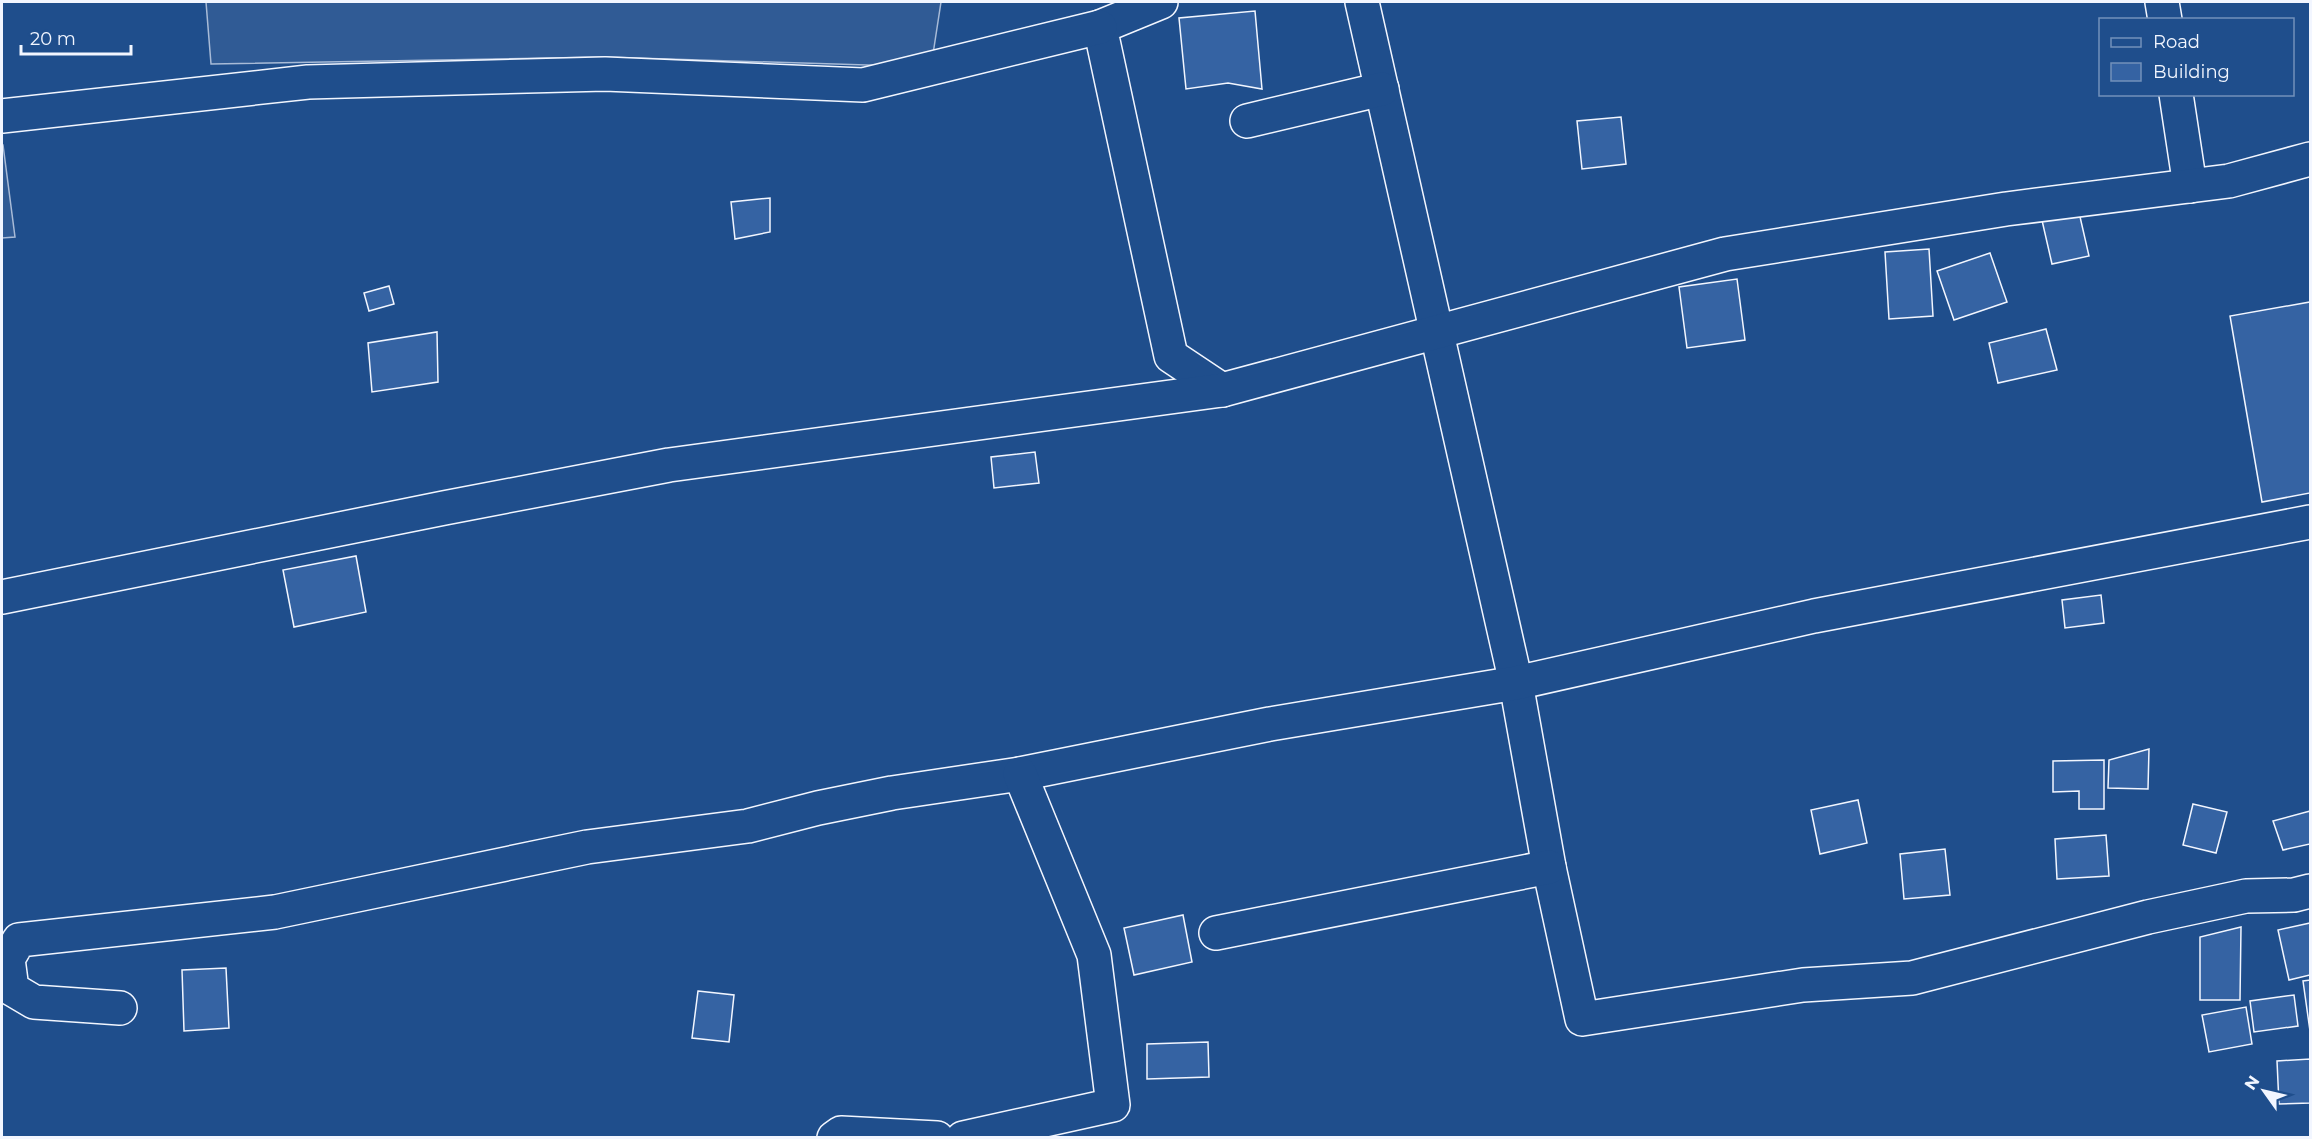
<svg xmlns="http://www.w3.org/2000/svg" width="2312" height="1139" viewBox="0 0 2312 1139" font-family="Montserrat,sans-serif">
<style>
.built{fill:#305b95;stroke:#a8bbd7;stroke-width:1.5}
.building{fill:#3563a3;stroke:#f2f6ff;stroke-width:1.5}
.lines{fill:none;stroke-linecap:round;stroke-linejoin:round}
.minor-casing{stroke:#f2f6ff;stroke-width:36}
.minor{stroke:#1f4e8c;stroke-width:33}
</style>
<rect width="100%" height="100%" fill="#1f4e8c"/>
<g class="built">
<polygon points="206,2 941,2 931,67 603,57 211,64"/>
<polygon points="2,145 3,145 15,237 2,238"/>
</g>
<g class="building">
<polygon points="1255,11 1262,89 1228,83 1186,89 1179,18"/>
<polygon points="1621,117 1626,164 1582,169 1577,121"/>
<polygon points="770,198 770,232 735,239 731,202"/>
<polygon points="2078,208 2089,256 2052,264 2041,216"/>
<polygon points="1929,249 1933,316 1889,319 1885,252"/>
<polygon points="1990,253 2007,302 1954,320 1937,271"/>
<polygon points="1737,279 1745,340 1687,348 1679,287"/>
<polygon points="389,286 394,304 369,311 364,293"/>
<polygon points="2310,302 2310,493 2262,502 2230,316"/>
<polygon points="2046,329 2057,370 1998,383 1989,343"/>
<polygon points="437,332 438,382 372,392 368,343"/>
<polygon points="1035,452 1039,483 994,488 991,457"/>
<polygon points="356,556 366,612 294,627 283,570"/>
<polygon points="2101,595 2104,623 2065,628 2062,600"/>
<polygon points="2149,749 2148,789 2108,788 2109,760"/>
<polygon points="2104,760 2104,809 2079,809 2079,791 2053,792 2053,761"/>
<polygon points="1858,800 1867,843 1820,854 1811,810"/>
<polygon points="2193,804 2227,812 2216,853 2183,845"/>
<polygon points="2310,811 2310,844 2283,850 2273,821"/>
<polygon points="2106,835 2109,876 2057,879 2055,839"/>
<polygon points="1945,849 1950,895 1904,899 1900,854"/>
<polygon points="1183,915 1192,962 1134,975 1124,928"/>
<polygon points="2310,923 2310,975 2289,980 2278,930"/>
<polygon points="2241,927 2240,1000 2200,1000 2200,937"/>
<polygon points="226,968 229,1028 184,1031 182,970"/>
<polygon points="2310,980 2310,1031 2303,981"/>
<polygon points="698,991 734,995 729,1042 692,1038"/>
<polygon points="2294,995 2298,1026 2254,1032 2250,1001"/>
<polygon points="2246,1007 2252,1044 2209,1052 2202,1015"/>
<polygon points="1208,1042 1209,1077 1147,1079 1147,1044"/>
<polygon points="2310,1059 2310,1103 2279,1104 2277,1061"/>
</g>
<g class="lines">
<defs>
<g id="minor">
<polyline points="1161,2 1100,27 1171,356 1222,390"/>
<polyline points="1362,2 1516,683 1549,867 1582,1019 1803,985 1912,978 2148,917 2246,896 2294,895 2310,891"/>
<polyline points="2162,2 2165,20"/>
<polyline points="2176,94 2190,186"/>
<polyline points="2,116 308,82 605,74 863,85 1100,27"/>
<polyline points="1247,121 1382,89"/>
<polyline points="2,597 444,508 669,465 1222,390 1725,254 2006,209 2229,181 2310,159"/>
<polyline points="1216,933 1549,867"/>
<polyline points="120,1008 34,1002 12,989 8,959 19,940 275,912 587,847 748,826 818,808 892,793 1020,774 1270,724 1516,683 1814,616 2310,522"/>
<polyline points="834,1138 841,1133 937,1138"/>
<polyline points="963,1138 1113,1105 1094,955 1020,774"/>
</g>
</defs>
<use href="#minor" class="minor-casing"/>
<use href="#minor" class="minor"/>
</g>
<rect width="2312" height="1139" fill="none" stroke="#f2f6ff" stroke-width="6"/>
<rect x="2099" y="18" width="195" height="78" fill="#1f4e8c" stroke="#7391ba" stroke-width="1.5"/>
<rect x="2111" y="38" width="30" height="9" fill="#1f4e8c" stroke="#7391ba" stroke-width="1.5"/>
<text x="2153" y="48" font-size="18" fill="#f2f6ff">Road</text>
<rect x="2111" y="63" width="30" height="18" fill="#3563a3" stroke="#7391ba" stroke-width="1.5"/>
<text x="2153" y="78" font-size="18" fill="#f2f6ff">Building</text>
<g transform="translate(2264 1091) rotate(304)" stroke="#1f4e8c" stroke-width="4.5" paint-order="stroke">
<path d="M0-4.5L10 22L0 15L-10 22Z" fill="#f2f6ff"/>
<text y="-9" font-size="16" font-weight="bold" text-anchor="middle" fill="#f2f6ff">N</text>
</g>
<path d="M21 45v9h110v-9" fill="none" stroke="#f2f6ff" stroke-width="3"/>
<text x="30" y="45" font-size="18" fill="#f2f6ff" stroke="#1f4e8c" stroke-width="4.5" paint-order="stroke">20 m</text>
</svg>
